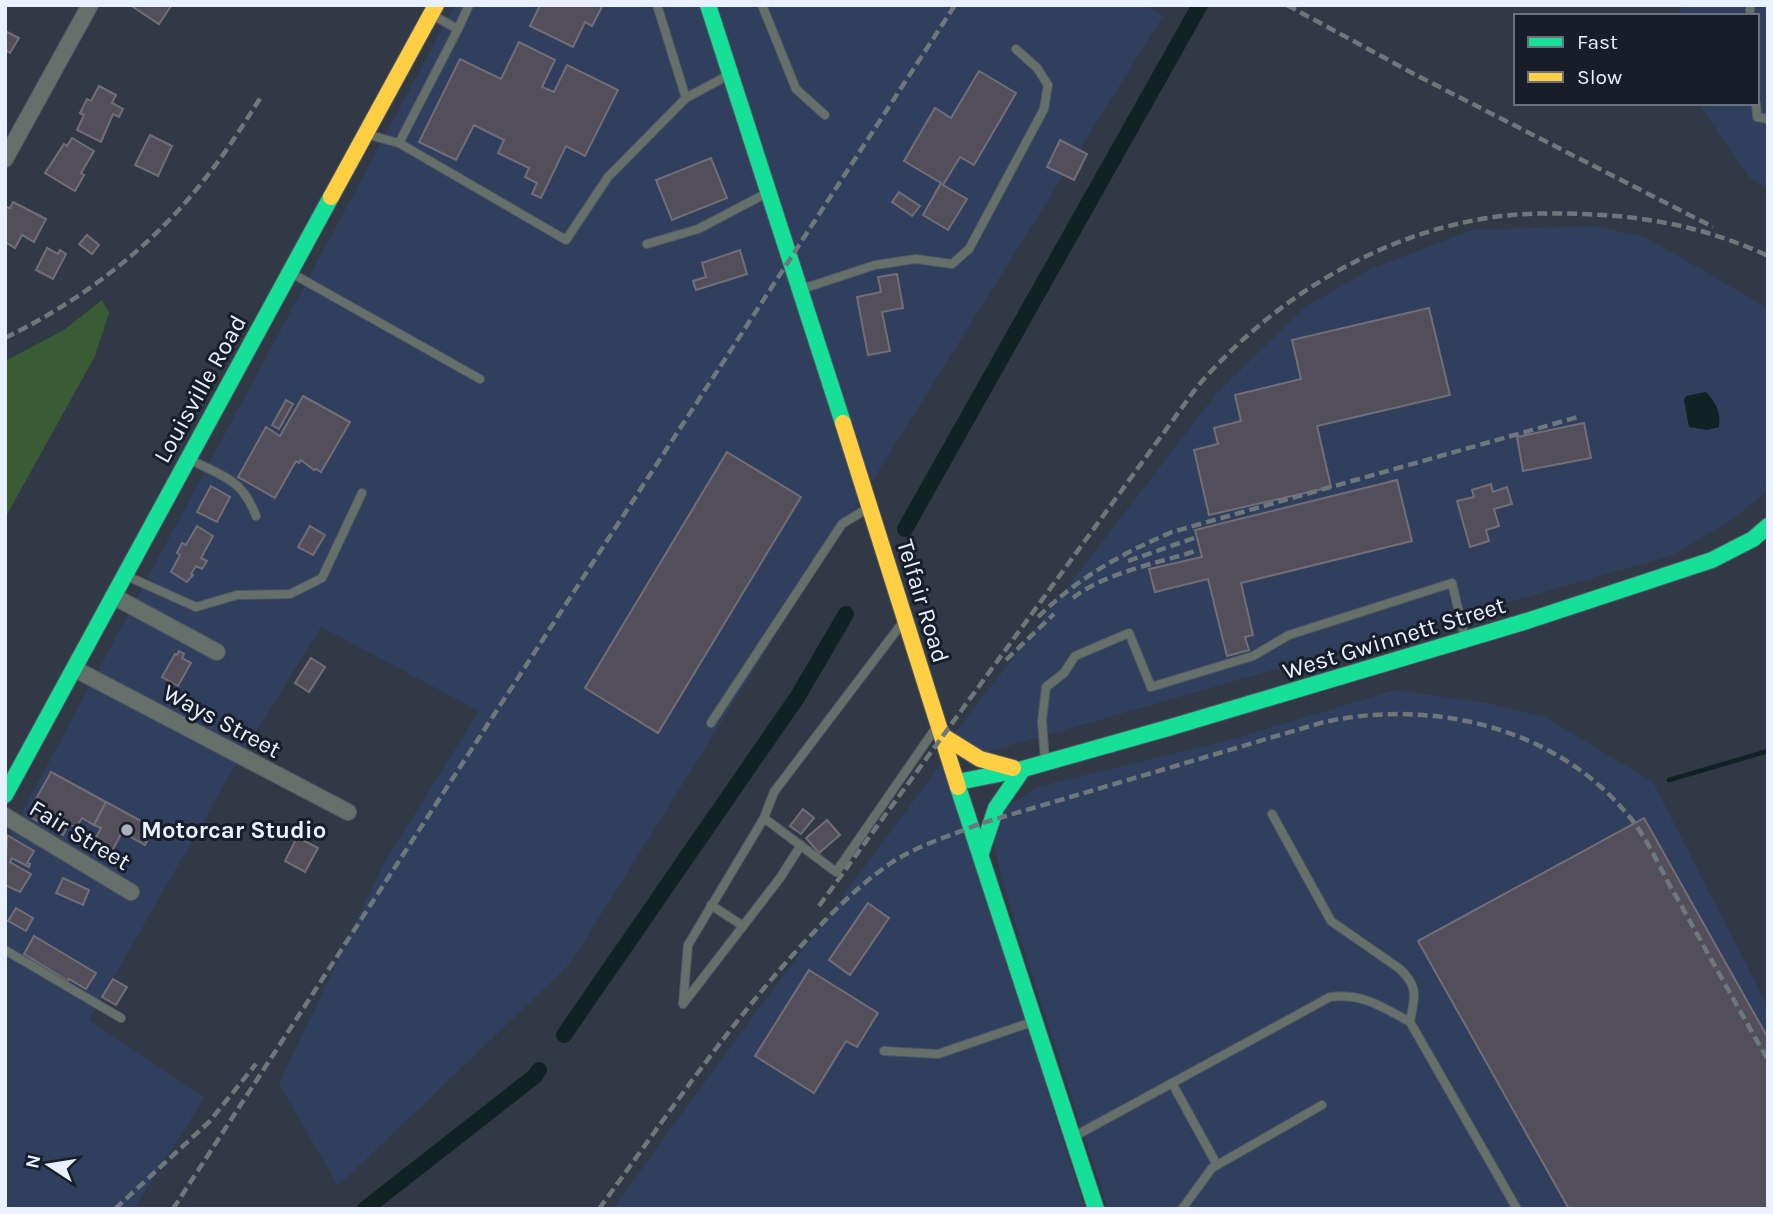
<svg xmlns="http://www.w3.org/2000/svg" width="1773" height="1214" viewBox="0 0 1773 1214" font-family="Karla,sans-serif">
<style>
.built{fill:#2f3f5d}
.green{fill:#3a5c34}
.water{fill:#112224}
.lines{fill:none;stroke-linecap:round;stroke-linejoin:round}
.stream{stroke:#112224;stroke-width:4.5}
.canal{stroke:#112224;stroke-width:16}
.building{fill:#524f5a;stroke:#716e78;stroke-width:2}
.lane-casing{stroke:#505763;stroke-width:10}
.street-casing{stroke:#505763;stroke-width:18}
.fast-casing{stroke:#505763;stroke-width:18}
.slow-casing{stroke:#505763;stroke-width:18}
.lane{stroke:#66706b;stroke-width:8}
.street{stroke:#66706b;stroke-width:16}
.fast{stroke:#16e098;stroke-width:16}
.slow{stroke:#ffcf43;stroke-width:16}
.rail{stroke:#6e777a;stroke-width:4.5;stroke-dasharray:10 5;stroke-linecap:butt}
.poi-dot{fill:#a9b0be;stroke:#171e29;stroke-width:2.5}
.labels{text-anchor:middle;stroke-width:6;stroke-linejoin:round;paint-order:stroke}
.street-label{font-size:24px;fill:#e9f0fe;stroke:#171e29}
.poi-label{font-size:24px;font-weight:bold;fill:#e9f0fe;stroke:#171e29;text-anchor:start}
</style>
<rect width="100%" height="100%" fill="#313947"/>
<g class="built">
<polygon points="455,5 1146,5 1163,16 570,964 338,1186 279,1084 383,865 479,711 321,627 235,766 89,1020 204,1098 134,1209 5,1209 5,844"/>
<polygon points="1680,5 1768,5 1768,189 1749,177 1698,103 1757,103 1757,16 1681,16"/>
<polygon points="1596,226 1645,237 1768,308 1768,489 1735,518 1673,555 981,754 955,733 1217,393 1304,308 1368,270 1472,230"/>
<polygon points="1395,690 1487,703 1545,717 1653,782 1768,1008 1768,1209 1108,1209 1004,888 994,843 1006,806 1040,786 1226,741"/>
<polygon points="943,761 1085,1209 613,1209 704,1083"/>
</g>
<polygon class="green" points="102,300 109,313 95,356 5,518 5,361 64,330"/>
<path class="water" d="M1706,392C1716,403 1721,412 1719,427L1707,430L1689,427L1684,400L1686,396Z"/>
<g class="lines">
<polyline class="stream" points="1669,780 1768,751"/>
<g class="canal">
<polyline points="905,529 1200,5"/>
<polyline points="564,1035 798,696 846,614"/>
<polyline points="365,1209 535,1076 539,1070"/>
</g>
</g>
<g class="building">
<polygon points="130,5 170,5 171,6 159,24"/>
<polygon points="540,5 603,5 592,26 585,22 573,47 530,26"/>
<polygon points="5,31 19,38 10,53 5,50"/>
<polygon points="519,42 555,60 542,87 554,92 567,65 618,90 585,156 566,146 541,198 532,194 537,183 525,177 529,168 498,153 504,140 474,125 456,160 419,142 460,59 501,79"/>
<polygon points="979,71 1016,93 974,165 960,157 943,185 967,199 948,230 923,215 941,183 904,161 935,108 951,118"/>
<polygon points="99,86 116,95 112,103 123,109 119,117 113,114 101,142 77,130 84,115 80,113 87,99 91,101"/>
<polygon points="150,135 172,146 158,176 135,165"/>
<polygon points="72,138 94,151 81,173 84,175 75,191 45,173 64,144 67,146"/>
<polygon points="1060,140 1087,154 1074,180 1047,167"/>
<polygon points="711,158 727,198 672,220 656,180"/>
<polygon points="899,192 920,206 912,216 892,202"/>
<polygon points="13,202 46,219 34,242 22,235 15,248 5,242 5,207 10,208"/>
<polygon points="87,235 99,245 92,254 79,244"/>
<polygon points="47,248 58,254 60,250 66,254 53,279 36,270"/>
<polygon points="740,250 747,274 696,290 693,281 706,277 702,263"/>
<polygon points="897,274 903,308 882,312 890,351 868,355 857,297 881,292 878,277"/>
<polygon points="1429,308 1450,395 1317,426 1331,487 1209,515 1194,450 1218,444 1214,428 1241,421 1235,395 1301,379 1292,340"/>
<polygon points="303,396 350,422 321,472 316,469 314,470 301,460 299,463 296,461 275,498 238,477 266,427 280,436"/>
<polygon points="286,400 293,404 279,429 272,425"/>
<polygon points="1584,423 1591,458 1523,471 1517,437"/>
<polygon points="727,452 801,497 658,733 585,688"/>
<polygon points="1397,480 1412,541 1241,583 1253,635 1245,637 1249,650 1227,656 1208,579 1155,592 1149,569 1202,557 1195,530"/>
<polygon points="1491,484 1493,492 1507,487 1512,504 1494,509 1499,526 1486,530 1489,541 1470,547 1457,501 1474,497 1472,490"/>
<polygon points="211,486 230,497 217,522 197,512"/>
<polygon points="197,526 213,536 201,558 207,561 202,569 196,566 191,574 193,575 187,582 171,572 180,555 177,553 182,543 186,545"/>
<polygon points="310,526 325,535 313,555 298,547"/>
<polygon points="179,651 184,654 182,658 191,663 178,686 162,677 175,654 177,655"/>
<polygon points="311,658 325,667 309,692 295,683"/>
<polygon points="51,772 106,802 94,825 82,818 76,828 69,824 63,835 27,815"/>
<polygon points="106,802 154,828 145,845 122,832 109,857 91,847 101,828 94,825"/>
<polygon points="803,809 814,818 801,834 790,826"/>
<polygon points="1644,818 1768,1038 1768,1209 1569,1209 1418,941"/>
<polygon points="827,820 840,835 819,853 806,838"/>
<polygon points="7,835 34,851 27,863 30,864 29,867 12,858 10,862 31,874 20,892 5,885"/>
<polygon points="297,837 318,848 305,872 285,861"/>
<polygon points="63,878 89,890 83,905 56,893"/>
<polygon points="868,903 889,918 850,975 829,960"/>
<polygon points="16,908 33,918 26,931 8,921"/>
<polygon points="34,936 96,973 86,989 69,979 68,981 24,954"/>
<polygon points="809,970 878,1013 857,1047 846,1041 814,1093 755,1056"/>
<polygon points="113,979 127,987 116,1005 102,997"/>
</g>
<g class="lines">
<defs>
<g id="lane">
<polyline points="657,5 686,98"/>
<polyline points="762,5 796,89 825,115"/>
<polyline points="1750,5 1750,16"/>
<polyline points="458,29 469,5"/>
<polyline points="1756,103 1757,117 1768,119"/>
<polyline points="369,135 399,143 458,29 432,15"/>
<polyline points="399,143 566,240 608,177 686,98 729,75"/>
<polyline points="647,244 698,229 767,193"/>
<polyline points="293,274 480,379"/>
<polyline points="802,289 875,265 916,259 952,264 969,249 1044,109 1048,85 1037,68 1016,49"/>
<path d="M191,460C224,477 242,479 256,516"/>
<polyline points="127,576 196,607 237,595 290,594 322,578 362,493"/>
<polyline points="711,723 842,524 868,508"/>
<polyline points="1045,760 1042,721 1046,687 1064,673 1075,656 1129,633 1151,687 1253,656 1289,635 1452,583 1465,638"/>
<path d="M1272,814L1331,921L1400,969C1420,988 1414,998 1410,1022L1517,1209"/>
<polyline points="764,818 836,872 935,729"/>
<polyline points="801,845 780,878 683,1004 688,945 764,818 774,792 903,622"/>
<polyline points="711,905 743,926"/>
<polyline points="5,950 121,1018"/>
<polyline points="884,1051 938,1054 1032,1022"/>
<polyline points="1172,1083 1217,1165"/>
<path d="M1073,1137L1330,997C1363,993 1382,1007 1410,1022"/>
<polyline points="1182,1209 1212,1168 1322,1105"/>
</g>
<g id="street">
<polyline points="5,159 90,5"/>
<polyline points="113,596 217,652"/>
<polyline points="75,669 348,812"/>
<polyline points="5,816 131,892"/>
</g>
<g id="fast">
<path d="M708,5C754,144 797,284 843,423"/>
<polyline points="958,782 1023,769 1168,728 1527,621 1712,560 1753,539 1768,526"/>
<polyline points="958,787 1096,1209"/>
<polyline points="5,795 331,197"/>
<polyline points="981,853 996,808 1023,769"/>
</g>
<g id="slow">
<polyline points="331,197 436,5"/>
<polyline points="843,423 958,787"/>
<polyline points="943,736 980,759 1013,768"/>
</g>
</defs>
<use href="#lane" class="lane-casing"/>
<use href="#street" class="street-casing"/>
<use href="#fast" class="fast-casing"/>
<use href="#slow" class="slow-casing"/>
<use href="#lane" class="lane"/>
<use href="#street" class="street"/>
<use href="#fast" class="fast"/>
<use href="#slow" class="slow"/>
<g class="rail">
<polyline points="1287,5 1416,75 1713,227"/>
<path d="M5,338C81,301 152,247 204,180C225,154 243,125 261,97"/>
<polyline points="1128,561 1194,538"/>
<path d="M1073,598C1104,573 1158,563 1196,551"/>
<path d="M1038,617C1079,577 1121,554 1172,532L1578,417"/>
<polyline points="1006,660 1054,614"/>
<path d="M819,906L1197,387C1274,297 1384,230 1502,216C1529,213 1555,213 1582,214C1647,216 1709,228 1768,256"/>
<polyline points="115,1209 209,1122 256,1064"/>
<polyline points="173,1209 955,5"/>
<path d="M599,1209C661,1124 720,1037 790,958C821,924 853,889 891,863C918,845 950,836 979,824L1324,722C1434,698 1560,728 1632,820C1650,843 1662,873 1677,898C1707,952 1737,1006 1768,1060"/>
</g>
</g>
<circle class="poi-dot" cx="127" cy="830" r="7"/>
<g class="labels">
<g class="street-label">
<text transform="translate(200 389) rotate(-61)" y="8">Louisville Road</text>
<text transform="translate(923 601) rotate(73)" y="8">Telfair Road</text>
<text transform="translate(1394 638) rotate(-17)" y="8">West Gwinnett Street</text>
<text transform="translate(222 721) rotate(28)" y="8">Ways Street</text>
<text transform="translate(80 835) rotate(31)" y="8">Fair Street</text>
</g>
<g class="poi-label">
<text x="141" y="838">Motorcar Studio</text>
</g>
</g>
<rect width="1773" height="1214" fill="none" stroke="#e9f0fe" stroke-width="14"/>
<rect x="1514" y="14" width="245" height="91" fill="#171e29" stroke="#6b727e" stroke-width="2"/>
<rect x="1528" y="37" width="35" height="10" fill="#16e098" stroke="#6b727e" stroke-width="2"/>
<text x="1577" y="49" font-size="21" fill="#e9f0fe">Fast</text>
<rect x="1528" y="72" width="35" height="10" fill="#ffcf43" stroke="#6b727e" stroke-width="2"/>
<text x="1577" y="84" font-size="21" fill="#e9f0fe">Slow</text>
<g transform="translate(49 1165) rotate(282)" stroke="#171e29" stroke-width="5" paint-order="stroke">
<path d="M0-5L12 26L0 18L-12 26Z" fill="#e9f0fe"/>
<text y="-10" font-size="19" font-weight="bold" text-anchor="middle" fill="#e9f0fe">N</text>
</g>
</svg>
